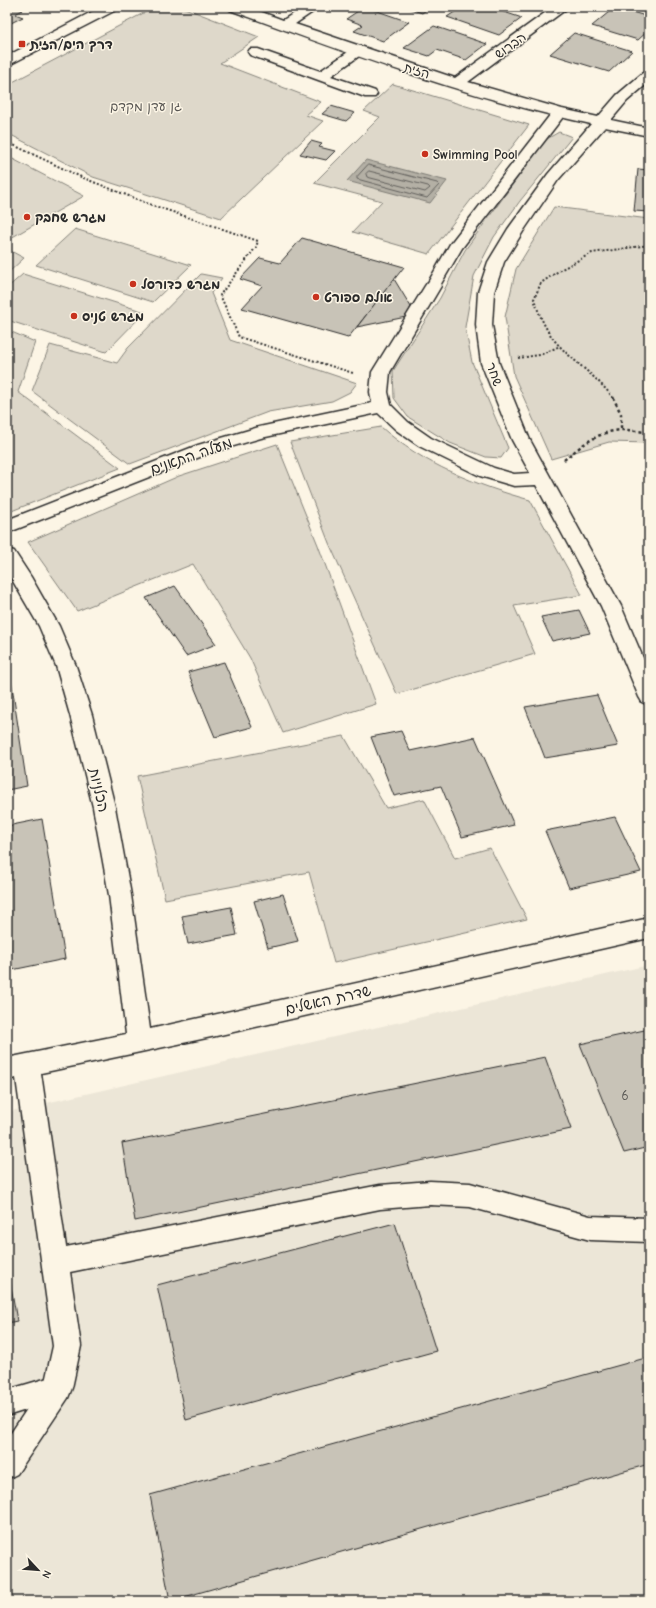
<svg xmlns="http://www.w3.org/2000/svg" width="656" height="1608" viewBox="0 0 656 1608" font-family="'Comic Neue','Playpen Sans Hebrew',sans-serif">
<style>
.built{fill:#ece6d7}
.green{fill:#ded8ca;stroke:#84827a}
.water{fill:#b4b0a5;stroke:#7d7b74}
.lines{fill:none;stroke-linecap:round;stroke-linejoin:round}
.shore{stroke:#62605c;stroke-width:1}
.building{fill:#c8c3b7;stroke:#2b2b2b}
.service-casing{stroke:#2b2b2b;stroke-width:3}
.minor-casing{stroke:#2b2b2b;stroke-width:3}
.tertiary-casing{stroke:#2b2b2b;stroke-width:3}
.path-far1{stroke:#2b2b2b;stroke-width:2;stroke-dasharray:2 2;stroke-linecap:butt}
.path{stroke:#2b2b2b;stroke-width:2.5;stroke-dasharray:3 3;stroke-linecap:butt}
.service{fill:#fcf5e5;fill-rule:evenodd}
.minor{fill:#fcf5e5;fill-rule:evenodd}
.tertiary{fill:#fcf5e5;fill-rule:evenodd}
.poi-dot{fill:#c8321e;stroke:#fcf5e5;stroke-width:1.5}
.labels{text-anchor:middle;stroke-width:3;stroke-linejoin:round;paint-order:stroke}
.far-poi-label{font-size:13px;font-weight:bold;fill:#2b2b2b;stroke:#fcf5e5;text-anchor:start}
.far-street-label{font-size:13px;fill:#2b2b2b;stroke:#fcf5e5}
.far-park-label{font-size:13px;fill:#585653;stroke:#fcf5e5}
.number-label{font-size:13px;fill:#52514e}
.street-label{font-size:15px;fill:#2b2b2b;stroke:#fcf5e5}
</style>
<rect width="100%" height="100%" fill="#fcf5e5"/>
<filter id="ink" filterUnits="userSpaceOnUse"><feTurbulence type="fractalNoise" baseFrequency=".025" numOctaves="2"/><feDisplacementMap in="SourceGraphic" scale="8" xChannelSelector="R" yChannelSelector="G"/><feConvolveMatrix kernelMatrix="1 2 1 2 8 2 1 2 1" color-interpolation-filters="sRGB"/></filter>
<g filter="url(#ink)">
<polygon class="built" points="649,965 649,1601 7,1601 7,1112"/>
<g class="green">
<polygon points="155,7 182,7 259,37 220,63 321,102 306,115 323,121 221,218 93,177 7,133 7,85"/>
<polygon points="393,84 529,125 429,254 353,232 382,201 314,183 380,117 364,111"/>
<polygon points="559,132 572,137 520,201 494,237 474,276 465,327 472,362 508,448 501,458 486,457 450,443 408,417 394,398 393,371 440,298 465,250 545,140"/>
<polygon points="7,156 84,196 9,239 7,238"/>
<polygon points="554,207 649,219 649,443 609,442 551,459 514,376 505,317 516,269"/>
<polygon points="75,229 191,265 153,302 36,265"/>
<polygon points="7,249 24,258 7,274"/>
<polygon points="23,274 145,312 106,352 7,320 7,288"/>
<polygon points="201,274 222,278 211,293 230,340 357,383 350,392 332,401 268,412 130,464 32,391 50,345 117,363 128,348"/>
<polygon points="7,330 35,342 18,392 120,468 9,512 7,511"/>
<path d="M381,427C422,464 478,486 530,500L582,595L514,606L535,654L397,694L329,543L290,442Z"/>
<polygon points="277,444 318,545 376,704 283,733 250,658 193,564 77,611 28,542 179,476"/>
<polygon points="344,736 386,808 424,799 455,858 490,848 527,919 334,963 309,872 165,899 137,776"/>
</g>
<polygon class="water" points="366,160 447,181 430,203 347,181"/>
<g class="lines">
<g class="shore">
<polygon points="368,165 437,183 439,185 427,198 357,179 357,177"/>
<polygon points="369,171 428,186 430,188 425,192 367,177 366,174"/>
</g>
</g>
<g class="building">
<polygon points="7,7 17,7 23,10 15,14 23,17 7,25"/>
<polygon points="364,7 366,7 409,22 383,41 354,31 363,25 346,19"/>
<polygon points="405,7 430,7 422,13"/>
<polygon points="462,7 489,7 522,18 499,35 447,17"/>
<polygon points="615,7 649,17 649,30 638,40 592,26"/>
<polygon points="434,26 487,44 466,60 437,50 429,56 404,48"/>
<polygon points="574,33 632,51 609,72 550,54"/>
<polygon points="331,106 355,113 346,121 322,114"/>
<polygon points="311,141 322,144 319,147 335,151 326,160 300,154"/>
<polygon points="638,169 649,170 649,212 634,211"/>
<polygon points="302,238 404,267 348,338 242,308 262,286 240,279 260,258 280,263"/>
<polygon points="394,279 411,307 406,317 357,327"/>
<polygon points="175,586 216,644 186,656 146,598"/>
<polygon points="579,610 590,633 552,641 541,617"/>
<polygon points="224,662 252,727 215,737 188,672"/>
<polygon points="7,666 9,666 27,786 7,790"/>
<polygon points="597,695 618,746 545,758 525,707"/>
<polygon points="401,731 410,751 475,737 514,825 462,837 441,786 394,796 371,737"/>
<polygon points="615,817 641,872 569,888 545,831"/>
<polygon points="42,819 65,959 7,971 7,826"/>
<polygon points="283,894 298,941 268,948 254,901"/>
<polygon points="231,907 237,935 188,944 182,916"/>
<polygon points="649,1029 649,1147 624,1153 580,1044"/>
<polygon points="545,1057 571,1129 135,1221 122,1143"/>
<polygon points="395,1223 436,1351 186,1420 157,1285"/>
<polygon points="7,1263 17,1321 7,1323"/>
<polygon points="649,1357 649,1464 170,1601 150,1495"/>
</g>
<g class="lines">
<defs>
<g id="service">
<polygon points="358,47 362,48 364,51 362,54 331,76 375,91 377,94 375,97 365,97 250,55 248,52 250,49 258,49 320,71 354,48"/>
<polygon points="559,109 564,110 566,113 462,248 438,289 433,290 428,289 426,286 450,244 554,110"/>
<polygon points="58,1375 67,1379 71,1388 67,1397 7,1416 7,1390"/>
</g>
<g id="minor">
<path d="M228,7H248L283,20L304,7H320L295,24L455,78L553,7H569L468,82L562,109L598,117L617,95L644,72L649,71V82L627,101L611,120L649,128V136L605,127L558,180L524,230L504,262L494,292L492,325L499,363L530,440L621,606L649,672V705L642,702L639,697L601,606L536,485L514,486L480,476L419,446L396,430L378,413L261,438L210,453L7,533V520L198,445L259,427L372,403L370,392L372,372L425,286L427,283L433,281L439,283L441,286L390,372L388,392L391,405L408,422L431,438L494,468L514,474L530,473L512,440L481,363L476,325L478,292L488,262L508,229L548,174L591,124C468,98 348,53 230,10Z"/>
<polygon points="7,549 14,551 31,577 59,626 76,666 92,715 115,807 131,895 150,1029 649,918 649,938 216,1036 41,1073 66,1247 380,1185 430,1181 470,1183 590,1216 649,1218 649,1242 590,1240 470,1207 430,1205 380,1209 70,1272 81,1346 72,1388 68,1398 17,1474 7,1479 7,1439 45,1382 53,1346 16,1078 7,1080 7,1058 126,1034 109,895 93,807 70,715 56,666 39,626 7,571"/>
</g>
<polygon id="tertiary" points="101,7 118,7 116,10 7,66 7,56"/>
</defs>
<use href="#service" class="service-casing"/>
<use href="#minor" class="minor-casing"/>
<use href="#tertiary" class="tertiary-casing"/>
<g class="path-far1">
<polyline points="7,142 81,177 149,204 258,241 256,247 220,295 239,337 353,373"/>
<polyline points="518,358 540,355 560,346"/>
<path d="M613,398C597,376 573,362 555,341C545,329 539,314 534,299L541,283L560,270L592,253L649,245"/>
</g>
<g class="path">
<polyline points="613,397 621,414 621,430"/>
<path d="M564,460C582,445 600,430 624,430C632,430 641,432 649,432"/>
</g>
<use href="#service" class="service"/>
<use href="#minor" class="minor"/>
<use href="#tertiary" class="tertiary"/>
</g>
</g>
<g class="poi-dot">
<rect x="18" y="40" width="8" height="8" rx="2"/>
<circle cx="425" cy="154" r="4"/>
<circle cx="27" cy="217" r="4"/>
<circle cx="133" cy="284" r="4"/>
<circle cx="316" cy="297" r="4"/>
<circle cx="74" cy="316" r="4"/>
</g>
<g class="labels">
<g class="far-poi-label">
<text x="30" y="49">דרך הים/הזית</text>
<text x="433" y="159">Swimming Pool</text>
<text x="35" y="222">מגרש שחבק</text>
<text x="141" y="289">מגרש כדורסל</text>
<text x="324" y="302">אולם ספורט</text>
<text x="82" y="321">מגרש טניס</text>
</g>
<g class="far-street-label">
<text transform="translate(510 45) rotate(-36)" y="5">הברוש</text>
<text transform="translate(417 70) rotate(17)" y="5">הזית</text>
<text transform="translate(495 374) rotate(71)" y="5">שחר</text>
</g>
<g class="far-park-label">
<text x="146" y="111">גן עדן מקדם</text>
</g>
<g class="number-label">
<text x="625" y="1100">6</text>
</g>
<g class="street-label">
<text transform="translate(191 456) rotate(-19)" y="5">מעלה התאנים</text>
<text transform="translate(99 790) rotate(77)" y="5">הכלניות</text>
<text transform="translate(328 1000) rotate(-13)" y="5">שדרת האשלים</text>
</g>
</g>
<rect width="656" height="1608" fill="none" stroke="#fcf5e5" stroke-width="24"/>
<rect x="12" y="12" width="632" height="1584" fill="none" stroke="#2b2b2b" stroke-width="1.5" filter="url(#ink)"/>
<g transform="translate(38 1570) rotate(116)" stroke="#fcf5e5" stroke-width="3" paint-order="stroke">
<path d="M0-3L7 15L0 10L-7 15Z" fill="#2b2b2b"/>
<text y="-6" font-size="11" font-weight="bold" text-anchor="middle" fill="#2b2b2b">N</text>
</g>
</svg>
